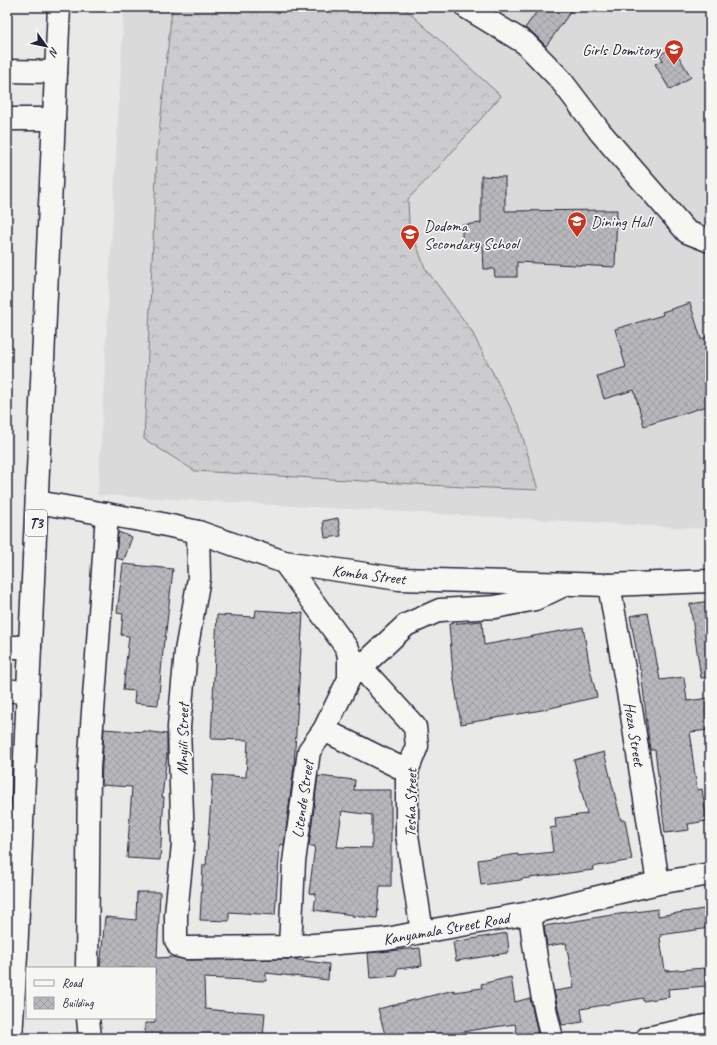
<svg xmlns="http://www.w3.org/2000/svg" width="717" height="1045" viewBox="0 0 717 1045" font-family="Caveat,sans-serif">
<style>
.built{fill:#dadada}
.forest{fill:url(#forest-crowns);stroke:#777784}
.building{fill:url(#building-cross-hatch);stroke:#22223b;fill-rule:evenodd}
.lines{fill:none;stroke-linecap:round;stroke-linejoin:round}
.minor-casing{stroke:#22223b;stroke-width:25}
.major-casing{stroke:#22223b;stroke-width:25}
.highway-casing{stroke:#22223b;stroke-width:25}
.minor{stroke:#f6f6f2;stroke-width:22}
.major{stroke:#f6f6f2;stroke-width:22}
.highway{stroke:#f6f6f2;stroke-width:22}
.labels{text-anchor:middle;stroke-width:3.5;stroke-linejoin:round;paint-order:stroke}
.shield{fill:#f6f6f2;stroke:#626272;stroke-width:1}
.shield-label{font-size:15px;font-weight:bold;fill:#22223b}
.poi-label{font-size:16px;fill:#22223b;stroke:#f6f6f2;text-anchor:start}
.street-label{font-size:16px;fill:#22223b;stroke:#f6f6f2}
</style>
<defs>
<pattern id="forest-crowns" width="20" height="18" patternUnits="userSpaceOnUse"><rect width="20" height="18" fill="#ccccce"/><path d="M2 6a3 3 0 1 1 6 0M12 15a3 3 0 1 1 6 0" fill="none" stroke="#afafb2"/></pattern>
<pattern id="building-cross-hatch" width="8" height="8" patternUnits="userSpaceOnUse"><rect width="8" height="8" fill="#b8b8bc"/><path d="M0 0l8 8M0 8l8-8" fill="none" stroke="#9e9ea2"/></pattern>
</defs>
<rect width="100%" height="100%" fill="#e9e9e7"/>
<filter id="ink" filterUnits="userSpaceOnUse"><feTurbulence type="fractalNoise" baseFrequency=".025" numOctaves="2"/><feDisplacementMap in="SourceGraphic" scale="8" xChannelSelector="R" yChannelSelector="G"/><feConvolveMatrix kernelMatrix="1 2 1 2 8 2 1 2 1" color-interpolation-filters="sRGB"/></filter>
<g filter="url(#ink)">
<polygon class="built" points="124,7 710,7 710,529 98,495"/>
<polygon class="forest" points="172,7 403,7 501,96 437,169 408,199 409,225 425,268 471,330 519,424 538,490 464,487 195,471 144,439 157,153"/>
<g class="building">
<polygon points="540,7 574,7 546,46 534,34 525,28"/>
<polygon points="673,47 691,77 670,90 655,64 663,60 660,55"/>
<polygon points="481,176 505,177 505,211 617,210 615,267 517,262 517,277 495,277 494,269 484,269 483,246 462,247 462,225 481,223"/>
<polygon points="690,303 701,339 710,336 710,405 644,426 634,390 604,399 597,376 626,367 615,329 663,315 662,312"/>
<polygon points="338,518 341,536 325,538 323,521"/>
<polygon points="118,532 132,537 124,560 116,558"/>
<polygon points="123,564 173,569 165,640 164,640 158,705 134,703 135,691 123,690 129,636 121,635 123,614 117,613"/>
<polygon points="710,601 710,677 701,678 690,604"/>
<polygon points="256,610 303,613 294,766 284,845 280,844 275,915 229,912 229,921 200,920 203,865 206,865 213,775 246,777 248,740 211,739 217,615 255,617"/>
<polygon points="648,613 660,680 684,677 687,701 710,698 710,730 690,732 692,745 691,745 697,790 702,789 707,821 688,824 689,830 665,833 655,750 650,750 641,670 640,670 630,616"/>
<polygon points="482,621 484,645 583,627 590,669 597,697 542,710 461,724 453,674 449,624"/>
<polygon points="104,729 143,732 143,731 167,734 167,754 162,797 164,797 160,860 127,858 132,787 101,785"/>
<polygon points="604,752 621,820 625,820 632,860 592,867 593,870 521,879 521,880 481,885 478,860 518,854 518,856 553,852 550,828 556,827 555,818 587,814 574,760"/>
<path d="M318,776L355,780L354,790H391V886H380L377,918L352,916L353,915L314,910L316,894L309,893L315,846H309ZM342,811L372,815V848L337,847Z"/>
<polygon points="137,892 160,892 157,958 174,957 186,960 291,959 329,964 328,980 266,973 266,981 204,978 205,1009 235,1012 236,1011 265,1013 263,1038 145,1038 145,1023 155,1023 155,968 100,968 105,917 136,920"/>
<polygon points="710,908 710,928 660,935 661,937 660,938 665,971 705,968 707,986 668,989 669,997 643,1001 643,998 581,1009 583,1022 562,1025 554,991 574,988 566,943 547,946 544,926 612,915 658,909 658,916"/>
<polygon points="507,933 509,951 507,951 507,953 456,961 453,942"/>
<polygon points="420,948 422,966 397,969 397,976 370,978 368,953"/>
<polygon points="511,977 515,1002 530,998 538,1035 528,1038 518,1038 515,1024 473,1030 436,1038 386,1038 378,1009 454,990 454,992 482,988 481,984"/>
</g>
<g class="lines">
<defs>
<g id="minor">
<polyline points="466,7 525,43 560,79 601,133 687,232 710,241"/>
<polyline points="7,71 56,72"/>
<polyline points="7,119 54,119"/>
<polyline points="37,502 157,523 198,532 284,562 399,579 609,585 710,581"/>
<polyline points="198,532 199,578 186,651 179,727 183,844 176,914 176,940 179,946 186,948 290,947 387,939 422,932 530,913 658,883 710,874"/>
<polyline points="284,562 349,651 349,679 324,730 309,751 294,862 290,947"/>
<polyline points="609,585 631,709 658,883"/>
<polyline points="7,647 30,647"/>
<polyline points="348,653 415,727 417,746 407,771 407,835 422,932"/>
<polyline points="361,667 406,625 440,610 495,607 535,599 562,586"/>
<polyline points="7,690 28,693"/>
<polyline points="324,730 407,771"/>
<path d="M530,913C535,955 541,997 552,1038"/>
<polyline points="87,968 89,768 107,514"/>
<polyline points="88,1018 90,1038"/>
</g>
<polyline id="major" points="647,1038 710,1025"/>
<polyline id="highway" points="11,1038 16,955 59,7"/>
</defs>
<use href="#minor" class="minor-casing"/>
<use href="#major" class="major-casing"/>
<use href="#highway" class="highway-casing"/>
<use href="#minor" class="minor"/>
<use href="#major" class="major"/>
<use href="#highway" class="highway"/>
</g>
</g>
<defs>
<symbol id="school-pin" viewBox="-11 -11 22 30"><path d="M0 17L-7.5 6A9.5 9.5 0 1 1 7.5 6Z" fill="#c8321e" stroke="#f6f6f2"/><path d="M0-5L7-2L0 1L-7-2ZM-4 1L0 2.5L4 1V4Q0 6-4 4Z" fill="#fff"/></symbol>
</defs>
<g fill-rule="evenodd">
<use href="#school-pin" x="663" y="38" width="22" height="30"/>
<use href="#school-pin" x="566" y="210" width="22" height="30"/>
<use href="#school-pin" x="399" y="223" width="22" height="30"/>
</g>
<g class="labels">
<rect class="shield" x="25" y="510" width="22" height="26" rx="3"/>
<g class="shield-label">
<text x="36" y="528">T3</text>
</g>
<g class="poi-label">
<text x="660" y="55" text-anchor="end">Girls Domitory</text>
<text x="591" y="227">Dining Hall</text>
<text x="424" y="231">Dodoma<tspan x="424" dy="18">Secondary School</tspan></text>
</g>
<g class="street-label">
<text transform="translate(369 574) rotate(7)" y="6">Komba Street</text>
<text transform="translate(635 734) rotate(81)" y="6">Hoza Street</text>
<text transform="translate(182 739) rotate(-89)" y="6">Mnyili Street</text>
<text transform="translate(302 799) rotate(-82)" y="6">Litende Street</text>
<text transform="translate(410 803) rotate(-89)" y="6">Tesha Street</text>
<text transform="translate(446 928) rotate(-10)" y="6">Kanyamala Street Road</text>
</g>
</g>
<rect width="717" height="1045" fill="none" stroke="#f6f6f2" stroke-width="24"/>
<rect x="12" y="12" width="693" height="1021" fill="none" stroke="#22223b" stroke-width="1.5" filter="url(#ink)"/>
<rect x="26" y="967" width="130" height="52" fill="#f6f6f2" stroke="#a1a1a9"/>
<rect x="34" y="980" width="20" height="6" fill="#f6f6f2" stroke="#a1a1a9"/>
<text x="62" y="987" font-size="12" fill="#22223b">Road</text>
<rect x="34" y="997" width="20" height="12" fill="url(#building-cross-hatch)" stroke="#a1a1a9"/>
<text x="62" y="1007" font-size="12" fill="#22223b">Building</text>
<g transform="translate(46 46) rotate(123)" stroke="#f6f6f2" stroke-width="3" paint-order="stroke">
<path d="M0-3L7 15L0 10L-7 15Z" fill="#22223b"/>
<text y="-6" font-size="11" font-weight="bold" text-anchor="middle" fill="#22223b">N</text>
</g>
</svg>
